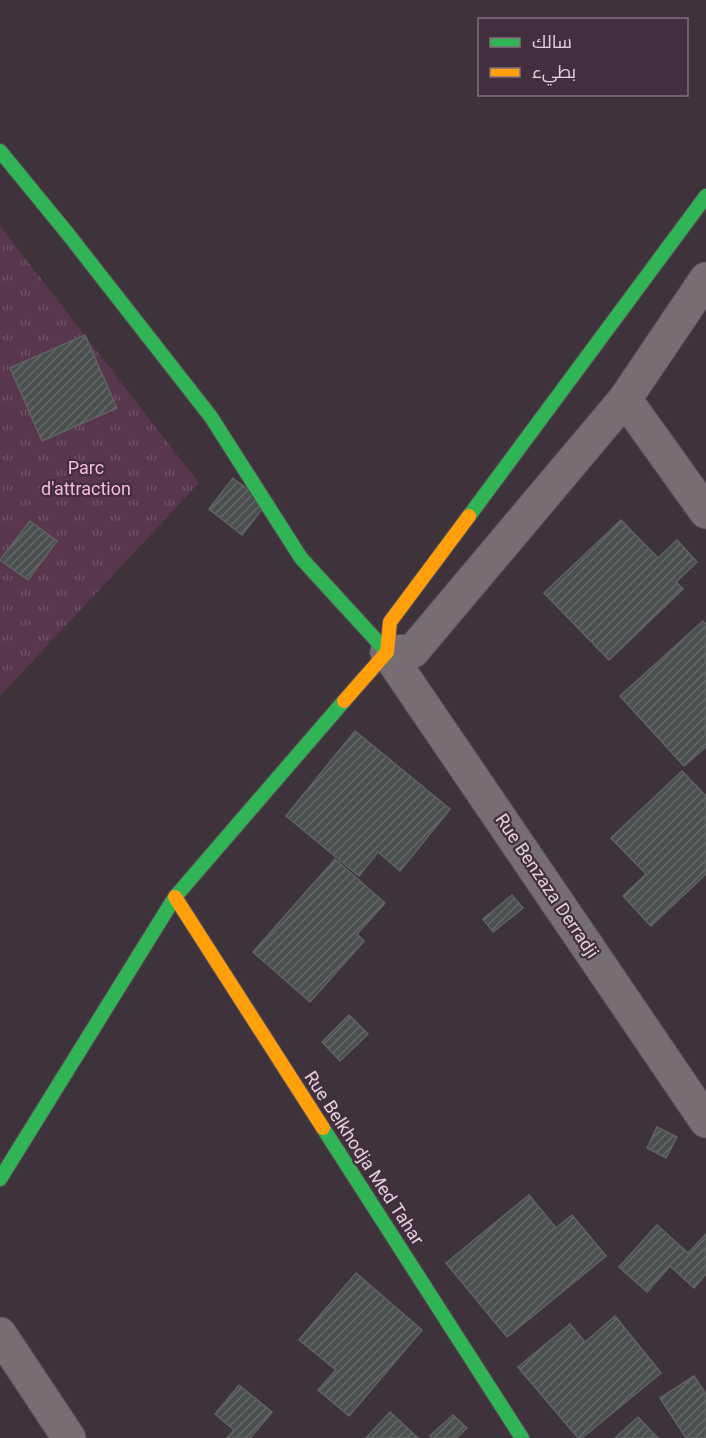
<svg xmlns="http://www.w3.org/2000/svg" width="706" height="1438" viewBox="0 0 706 1438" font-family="Roboto,Cairo,sans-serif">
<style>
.grass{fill:url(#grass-tufts)}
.building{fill:url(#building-hatch);stroke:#626263;stroke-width:1.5}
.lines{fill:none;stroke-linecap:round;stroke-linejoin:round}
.street-casing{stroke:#594f57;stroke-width:35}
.fast-casing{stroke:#594f57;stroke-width:16}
.slow-casing{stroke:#594f57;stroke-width:16}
.street{stroke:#776e74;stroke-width:33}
.fast{stroke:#30b455;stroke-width:14}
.slow{stroke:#ff9f0a;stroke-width:14}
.labels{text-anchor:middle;stroke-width:4.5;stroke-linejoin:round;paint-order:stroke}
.park-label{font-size:18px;fill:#f8b8e4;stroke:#432e3d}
.street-label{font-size:18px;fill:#e0d2db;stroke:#432e3d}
</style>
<defs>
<pattern id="grass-tufts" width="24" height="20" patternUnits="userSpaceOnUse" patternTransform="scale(1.5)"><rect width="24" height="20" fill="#58364e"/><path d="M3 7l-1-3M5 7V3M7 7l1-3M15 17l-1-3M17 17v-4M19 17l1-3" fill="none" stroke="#705267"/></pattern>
<pattern id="building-hatch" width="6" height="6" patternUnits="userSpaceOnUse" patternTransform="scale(1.5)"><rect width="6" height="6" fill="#4a504f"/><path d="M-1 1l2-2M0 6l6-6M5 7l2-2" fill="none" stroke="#646868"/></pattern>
</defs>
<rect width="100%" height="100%" fill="#3e333b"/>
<polygon class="grass" points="0,226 199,483 0,696"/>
<g class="building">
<polygon points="85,335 117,408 42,441 10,368"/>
<polygon points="233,478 266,504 242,535 209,509"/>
<polygon points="621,520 658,558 677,540 697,562 676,582 683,589 609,660 544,593"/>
<polygon points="30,521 57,541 28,580 0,560"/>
<polygon points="703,621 706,624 706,747 684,766 620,696"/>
<polygon points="355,731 450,809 400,871 378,852 359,876 286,816"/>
<polygon points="682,771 706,796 706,874 651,926 623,896 646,874 611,838"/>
<polygon points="335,859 385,903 357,934 364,941 310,1002 253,952"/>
<polygon points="512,895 523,908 493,932 483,919"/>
<polygon points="349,1015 368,1034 340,1061 322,1042"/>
<polygon points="657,1127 677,1137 666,1158 647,1148"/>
<polygon points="529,1195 556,1228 572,1215 606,1256 507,1337 446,1263"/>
<polygon points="657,1225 688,1253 706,1234 706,1274 694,1288 670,1266 647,1292 619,1267"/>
<polygon points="356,1273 422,1330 349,1416 318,1390 336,1370 299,1340"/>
<polygon points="615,1316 661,1373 582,1438 578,1438 518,1367 570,1324 585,1342"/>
<polygon points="694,1376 706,1394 706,1438 686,1438 660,1398"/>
<polygon points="239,1385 272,1412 250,1438 227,1438 234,1430 215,1414"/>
<polygon points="390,1412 418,1438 366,1438"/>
<polygon points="453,1415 467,1428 456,1438 431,1438 430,1436"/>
<polygon points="638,1417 658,1438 615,1438"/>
</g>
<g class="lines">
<defs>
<g id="street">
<polyline points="625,399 706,512"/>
<polyline points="387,652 706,1121"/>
<polyline points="387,652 413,651 625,399 706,279"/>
<polyline points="0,1334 69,1438"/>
</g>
<g id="fast">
<polyline points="0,151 68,234 211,417 301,558 387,652"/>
<polyline points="469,516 706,196"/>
<polyline points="323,1128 522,1438"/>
<polyline points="0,1179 175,897 344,701"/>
</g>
<g id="slow">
<polyline points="344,701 387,652 390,622 469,516"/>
<polyline points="175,897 323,1128"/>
</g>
</defs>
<use href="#street" class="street-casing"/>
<use href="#fast" class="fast-casing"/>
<use href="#slow" class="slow-casing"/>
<use href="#street" class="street"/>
<use href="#fast" class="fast"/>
<use href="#slow" class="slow"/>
</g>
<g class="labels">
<g class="park-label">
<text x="86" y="474">Parc<tspan x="86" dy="21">d'attraction</tspan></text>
</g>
<g class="street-label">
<text transform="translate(547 886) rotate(56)" y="6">Rue Benzaza Derradji</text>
<text transform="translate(364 1158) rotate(57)" y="6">Rue Belkhodja Med Tahar</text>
</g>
</g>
<rect x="478" y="18" width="210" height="78" fill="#432e3d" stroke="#82707c" stroke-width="1.5"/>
<rect x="490" y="38" width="30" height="9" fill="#30b455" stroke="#82707c" stroke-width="1.5"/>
<text x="532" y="48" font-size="18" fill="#e0d2db">سالك</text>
<rect x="490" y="68" width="30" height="9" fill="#ff9f0a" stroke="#82707c" stroke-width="1.5"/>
<text x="532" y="78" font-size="18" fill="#e0d2db">بطيء</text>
</svg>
